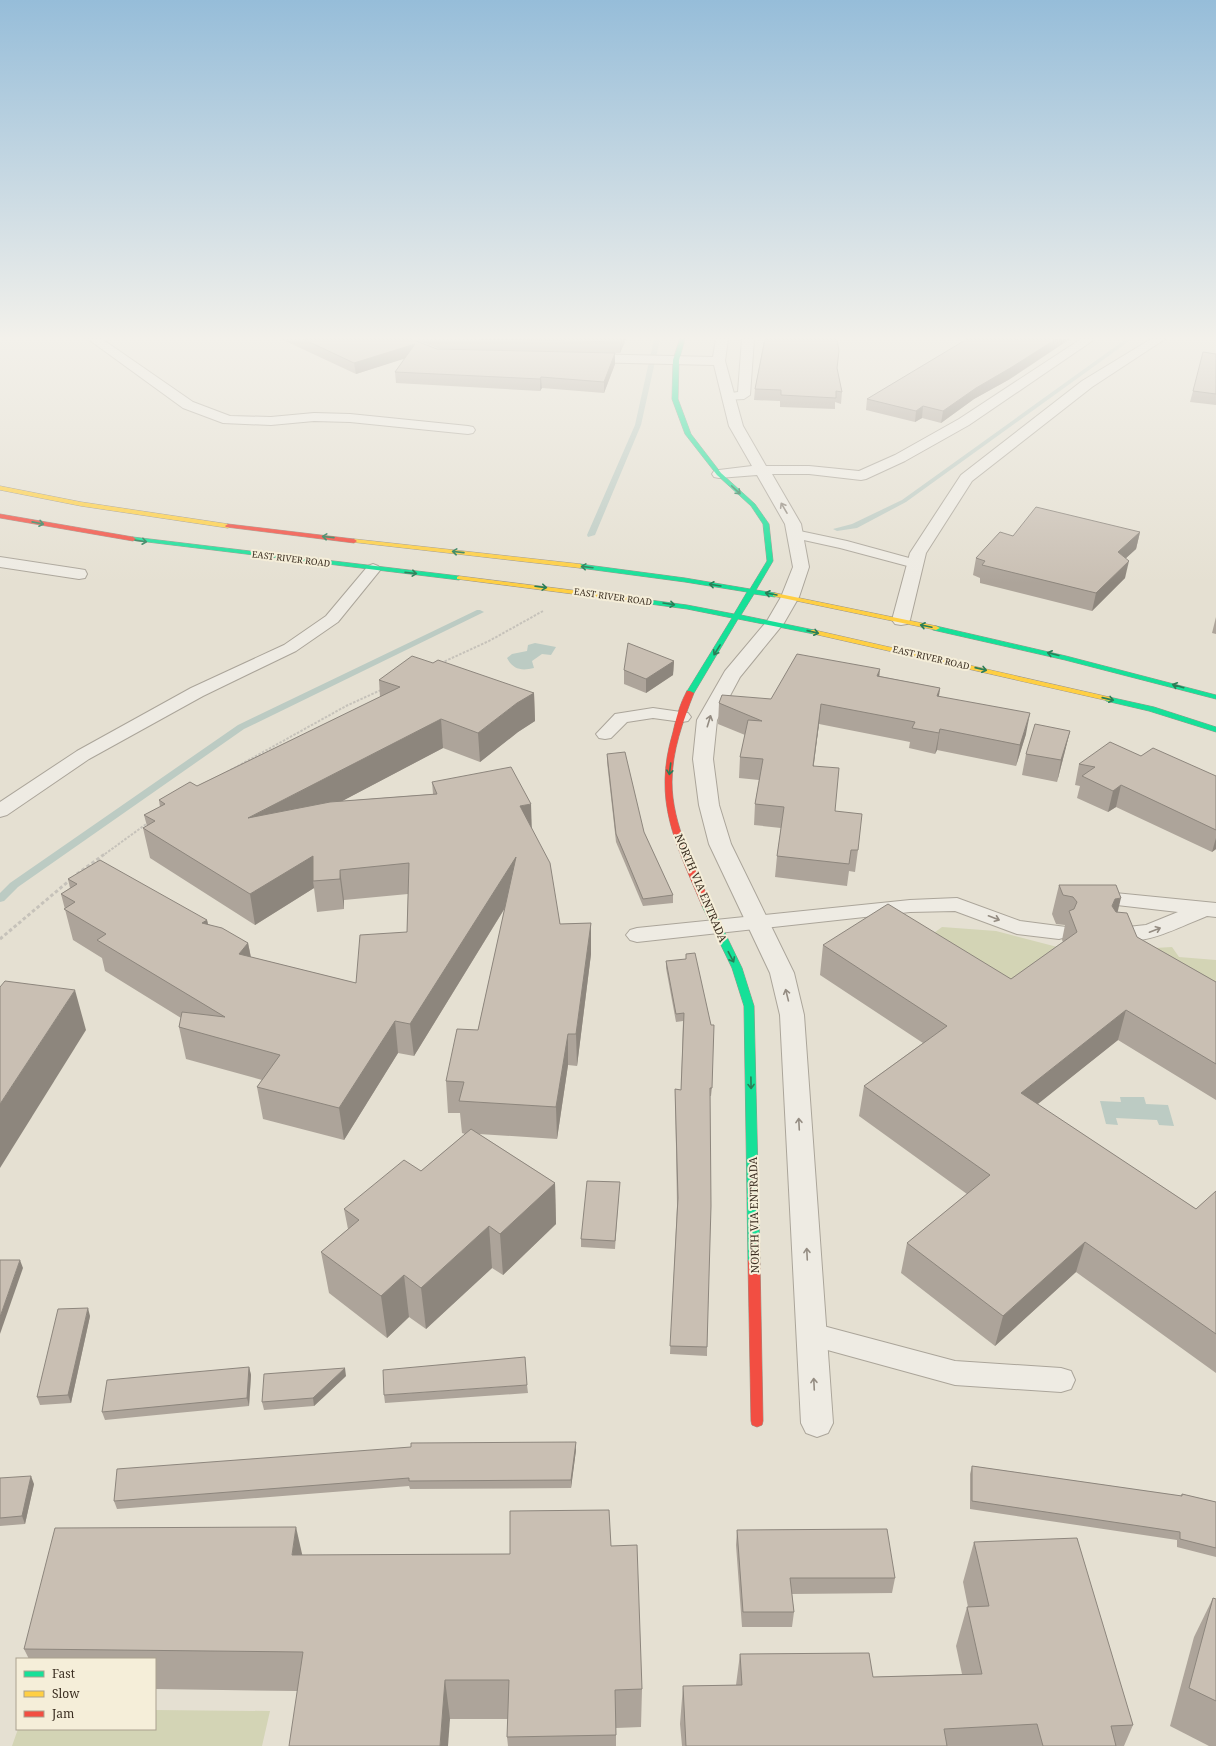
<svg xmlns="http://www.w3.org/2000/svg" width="1216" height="1746" viewBox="0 0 1216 1746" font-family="'Noto Serif',serif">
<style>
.green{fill:#d3d4b5}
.water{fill:#bccbc3}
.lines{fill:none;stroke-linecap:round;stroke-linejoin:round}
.stream{fill:#bccbc3;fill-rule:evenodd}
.lane-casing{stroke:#aba59a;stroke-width:2}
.street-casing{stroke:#aba59a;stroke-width:2}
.fast-casing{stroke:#9b958a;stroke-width:1}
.slow-casing{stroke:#9b958a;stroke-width:1}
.jam-casing{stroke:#9b958a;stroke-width:1}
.path-far1{stroke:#c6c2ba;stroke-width:2;stroke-dasharray:2.5 1.5;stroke-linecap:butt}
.path{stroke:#c6c2ba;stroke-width:3;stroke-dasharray:3.5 2.5;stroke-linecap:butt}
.lane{fill:#eeebe3;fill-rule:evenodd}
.street{fill:#eeebe3;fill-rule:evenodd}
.fast{fill:#16e098;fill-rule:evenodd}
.slow{fill:#ffcf43;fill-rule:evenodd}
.jam{fill:#f24e42;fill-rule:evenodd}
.wall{fill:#ada49a}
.shaded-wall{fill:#8d867d}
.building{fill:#c9bfb3;stroke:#8d867d}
.oneway{stroke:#2a7e57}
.oneway2{stroke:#948c82}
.labels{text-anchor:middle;stroke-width:4;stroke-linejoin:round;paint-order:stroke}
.far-street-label{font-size:9px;fill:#3b2e21;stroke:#f5eed9}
.street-label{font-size:11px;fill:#3b2e21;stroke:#f5eed9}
</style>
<rect width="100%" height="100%" fill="#e5e0d2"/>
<g class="green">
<polygon points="942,927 996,931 1065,949 1008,984 911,950"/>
<polygon points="1172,947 1179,957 1216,960 1216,1000 1155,948"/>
<polygon points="155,1710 270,1711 262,1746 12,1746 18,1729 155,1729"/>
</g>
<g class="water">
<path d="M535,643L556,647L551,655L542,654L532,661L534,668C522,671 513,670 507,658L512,654L527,651L528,645Z"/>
<polygon points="1120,1097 1144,1097 1146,1104 1168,1105 1174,1126 1159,1125 1157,1120 1116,1118 1118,1125 1106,1124 1100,1101 1121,1102"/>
</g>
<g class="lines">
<g class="stream">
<polygon points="654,339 660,339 641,425 595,535 588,537 587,535 635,425"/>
<polygon points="1126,339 1132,339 906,502 857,528 837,531 833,529 852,524 902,500"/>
<polygon points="477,610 480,610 484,612 244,729 18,887 4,901 0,902 0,893 10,883 238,725"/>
</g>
<defs>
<g id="lane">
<polygon points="742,339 754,339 750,395 744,399 725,400 723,397 725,394 738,392"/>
<polygon points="795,530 847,541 920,561 922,564 920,567 915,568 840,548 790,537 788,534 790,531"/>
<polygon points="373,564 378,566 381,569 338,622 296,651 203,696 89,759 7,815 0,817 0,802 77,751 191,688 284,645 326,616 368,566"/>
<polygon points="653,708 688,713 691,717 688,721 682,722 653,718 627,722 611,738 605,739 599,738 596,734 615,714"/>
<path d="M1115,893L1216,903V917L1207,916C1177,928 1142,948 1109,939L1106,934L1109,929L1146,925L1178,912L1108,904L1105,899L1108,894Z"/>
<polygon points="957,898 1020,921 1066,927 1069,932 1066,937 1059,939 1017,934 955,911 910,912 637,942 630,940 626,935 630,930 637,928 910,900"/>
<polygon points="812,1323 955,1361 1061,1368 1071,1371 1075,1380 1071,1389 1061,1392 955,1385 802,1343 798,1335 802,1327"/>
</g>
<g id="street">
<polygon points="88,339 102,339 193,402 230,416 271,417 314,413 350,414 468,426 473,427 475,430 473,433 468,434 350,422 314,421 271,425 223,423 183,408"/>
<polygon points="716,339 728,339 725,361 743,426 766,466 809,466 859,471 895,455 959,419 1081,339 1095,339 969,425 905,461 866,479 861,480 809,474 772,474 801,524 809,567 799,597 784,623 740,677 717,720 713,759 719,805 731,844 794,973 804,1015 833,1423 828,1433 817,1437 806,1433 801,1423 780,1015 770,973 709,844 699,805 693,759 697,720 725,671 767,621 781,597 793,567 785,524 757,475 719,478 714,477 712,474 714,471 719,470 752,466 729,426 714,365 586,362 580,358 586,354 713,357"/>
<polygon points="1151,339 1165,339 1092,387 972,481 926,553 910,620 907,624 901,625 895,624 892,620 910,553 961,475 1082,381"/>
<polygon points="0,557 79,569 85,570 87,574 85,578 79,579 0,567"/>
</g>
<g id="fast">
<polygon points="680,339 685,339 679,360 678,399 691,434 721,473 755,504 769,524 773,561 756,590 775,593 778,595 775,597 754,594 741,615 814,630 818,632 814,634 738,619 694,693 690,695 686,693 732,618 687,609 635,602 631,600 635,598 687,605 734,614 747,592 685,582 580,568 577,566 580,564 685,578 750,589 767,561 763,524 751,506 717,475 685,434 672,399 673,360"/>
<polygon points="133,537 459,576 462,578 459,580 131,540 130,539"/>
<polygon points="933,626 936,626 1066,656 1216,695 1216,699 1065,660 933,630"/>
<polygon points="1106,697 1109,697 1154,707 1216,727 1216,732 1149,711 1106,701 1105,699"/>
<polygon points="707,903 712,906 742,968 754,1006 760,1261 758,1264 754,1266 750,1264 748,1261 744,1006 732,968 702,906"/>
</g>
<g id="slow">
<polygon points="0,486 81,502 228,524 231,526 228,528 81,506 0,490"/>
<polygon points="354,539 580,564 583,566 580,568 352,542 352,540"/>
<polygon points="459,576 635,598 639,600 635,602 457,579 457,577"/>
<polygon points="775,593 936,626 940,628 936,630 773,596 773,594"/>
<polygon points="811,630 814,630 1109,697 1113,699 1109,701 814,634 810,632"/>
</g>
<g id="jam">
<polygon points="0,514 133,537 136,539 133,541 0,518"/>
<polygon points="228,524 354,539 357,541 354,543 226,527 225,526"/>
<path d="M687,691H690L694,693C683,721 672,751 672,782C672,825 695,867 712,906L707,909L702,906C676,843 652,802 673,732C676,719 680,703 687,691Z"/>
<polygon points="754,1256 758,1258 760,1261 763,1421 762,1425 757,1427 752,1425 751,1421 748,1261 750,1258"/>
</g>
</defs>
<use href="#lane" class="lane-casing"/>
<use href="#street" class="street-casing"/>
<use href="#fast" class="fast-casing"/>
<use href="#slow" class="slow-casing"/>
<use href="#jam" class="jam-casing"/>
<g class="path-far1">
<polyline points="441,663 489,641 543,611"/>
<polyline points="220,776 346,706 381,690"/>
<polyline points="105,854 149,822"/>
</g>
<g class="path">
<polyline points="77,874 106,853"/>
<polyline points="0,939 70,880"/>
</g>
<use href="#lane" class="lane"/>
<use href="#street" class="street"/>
<use href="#fast" class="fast"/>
<use href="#slow" class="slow"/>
<use href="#jam" class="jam"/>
</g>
<g class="wall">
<polygon points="281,339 411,339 437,349 615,353 615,364 604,393 542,388 540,391 396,383 395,372 405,358 356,374"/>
<polygon points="414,339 626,339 620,353 440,349"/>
<polygon points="764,339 837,339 837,369 842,392 841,404 835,402 835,409 780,407 780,401 754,400 755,389 764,341 763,341"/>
<polygon points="1216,354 1216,405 1190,402 1193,391"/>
<polygon points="1010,379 974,399 941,423 922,418 915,422 866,410 867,399"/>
<polygon points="1140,532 1136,549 1126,558 1125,578 1092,611 980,583 980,578 973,575 976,558 1013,536"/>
<polygon points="1216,617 1216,634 1212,633"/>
<polygon points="674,661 673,675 646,693 624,684 624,670"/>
<polygon points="433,663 534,693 535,721 518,732 480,762 443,748 342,801 433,794 432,782 532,829 560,924 591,923 591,954 577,1066 568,1065 557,1139 479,1134 555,1183 556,1224 503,1275 492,1268 426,1329 409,1317 387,1338 329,1293 321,1252 348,1229 344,1209 421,1171 465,1134 462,1133 460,1113 448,1113 446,1081 478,1030 505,908 414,1056 398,1053 344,1140 263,1119 257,1087 262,1080 186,1059 179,1027 181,1018 105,971 102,958 73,940 61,894 70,888 68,879 207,920 208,924 248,943 251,957 356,983 407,932 408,894 344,900 344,909 317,912 314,888 255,925 150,858 143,828 147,826 144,815 160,807 159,800 197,786 380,697 379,680"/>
<polygon points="879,676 940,688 939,696 1026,734 1016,766 937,750 935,754 909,748 910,742 819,724 813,766 835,811 858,850 855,872 849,871 847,886 775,877 777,856 781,828 754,825 755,804 759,780 739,778 740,757 745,735 718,724 719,703 771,699"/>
<polygon points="1070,731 1065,751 1057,782 1022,775 1026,754"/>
<polygon points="607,754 673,895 673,903 643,906 616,842 607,762"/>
<polygon points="1141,756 1216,776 1216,849 1212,852 1116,807 1108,812 1077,798 1080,786 1075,785 1079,764"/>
<polygon points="1059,885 1117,912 1137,937 1216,982 1216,1100 1118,1040 1037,1104 1196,1209 1216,1191 1216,1373 1076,1272 995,1346 901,1273 907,1243 967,1194 859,1116 864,1086 923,1043 820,975 823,945 1011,979 1063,942 1062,940 1065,925 1056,924 1052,914"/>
<polygon points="666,961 712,1088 711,1096 710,1096 707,1356 670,1354 677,1206 675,1089 681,1090 683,1021 676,1022 666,968"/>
<polygon points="619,1190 615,1249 581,1247 581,1239"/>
<polygon points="90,1316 71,1403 40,1405 37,1397"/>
<polygon points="249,1367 251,1375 249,1406 105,1420 102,1412"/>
<polygon points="346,1376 314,1406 264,1410 262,1402"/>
<polygon points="527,1385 528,1393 385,1403 384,1395"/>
<polygon points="576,1450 571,1488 410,1489 409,1486 117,1509 114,1501"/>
<polygon points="972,1466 1181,1496 1182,1494 1216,1502 1216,1557 1177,1547 1177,1540 970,1509 970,1474"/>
<polygon points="0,1478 34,1484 25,1524 0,1526"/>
<polygon points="737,1530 895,1578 892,1593 792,1594 794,1612 792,1627 742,1627 736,1545"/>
<polygon points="974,1542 1133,1725 1124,1746 682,1746 680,1724 683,1686 736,1685 740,1654 873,1677 962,1674 956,1646 967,1607 968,1607 963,1582"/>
<polygon points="611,1546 642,1689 641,1727 616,1728 616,1746 508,1746 507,1737 508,1719 450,1719 297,1691 155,1689 155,1659 29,1659 24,1649 303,1555 510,1554"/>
<polygon points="1213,1598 1216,1599 1216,1746 1209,1746 1170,1726 1194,1637"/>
</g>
<g class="shaded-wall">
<polygon points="621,339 626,339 620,353 620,342"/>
<polygon points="1056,339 1070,339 1010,379 974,399 941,423 943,411 976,388"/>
<polygon points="415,344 416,355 356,374 354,363"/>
<polygon points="615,353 615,364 604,393 604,382"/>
<polygon points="541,377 542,388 540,391 540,379"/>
<polygon points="923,406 922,418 915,422 916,411"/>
<polygon points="1140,532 1136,549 1114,569 1118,552"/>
<polygon points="1129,561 1125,578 1092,611 1096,593"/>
<polygon points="674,661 673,675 646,693 646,679"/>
<polygon points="880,669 878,690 877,676"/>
<polygon points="940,688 937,708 937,696"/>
<polygon points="534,693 535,721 518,732 480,762 478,733 517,703"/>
<polygon points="821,704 819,724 811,787 813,766"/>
<polygon points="1030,713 1026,734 1016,766 1020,745"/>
<polygon points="441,719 443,748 253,848 248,818"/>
<polygon points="940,729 937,750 935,754 939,733"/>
<polygon points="1070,731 1065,751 1057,782 1061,760"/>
<polygon points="1121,785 1116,807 1108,812 1113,791"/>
<polygon points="531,804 532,834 520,806"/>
<polygon points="1216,838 1216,849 1212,852"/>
<polygon points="313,856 313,881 314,888 255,925 250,894"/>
<polygon points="516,857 517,888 414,1056 410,1024"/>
<polygon points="340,870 344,900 344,909 340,879"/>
<polygon points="1121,898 1114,927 1112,906 1115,899"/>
<polygon points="207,920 214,951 202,923"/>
<polygon points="591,923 591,954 577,1066 576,1034"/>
<polygon points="248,943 254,974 239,954"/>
<polygon points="75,990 86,1030 0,1168 0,1104"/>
<polygon points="1126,1010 1118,1040 1014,1123 1021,1093"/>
<polygon points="395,1021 398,1053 344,1140 339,1108"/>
<polygon points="568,1034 568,1065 557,1139 556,1107"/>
<polygon points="555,1183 556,1224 503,1275 500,1234"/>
<polygon points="489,1226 492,1268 426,1329 421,1288"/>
<polygon points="1085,1242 1076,1272 995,1346 1003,1316"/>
<polygon points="20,1260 23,1268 0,1334 0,1317"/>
<polygon points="404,1275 409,1317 387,1338 381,1296"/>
<polygon points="88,1308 90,1316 71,1403 68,1395"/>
<polygon points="249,1367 251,1375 249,1406 247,1398"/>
<polygon points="345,1368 346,1376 314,1406 313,1398"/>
<polygon points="576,1442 576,1450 571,1488 571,1480"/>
<polygon points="31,1476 34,1484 25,1524 22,1516"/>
<polygon points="296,1527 305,1567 292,1555"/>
<polygon points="445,1680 450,1719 448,1746 440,1746"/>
</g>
<g class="building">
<polygon points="303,339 411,339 437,349 615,353 604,382 541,377 540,379 395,372 415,344 354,363"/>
<polygon points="479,339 621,339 620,342"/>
<polygon points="765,339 837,339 839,351 837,368 842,392 836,391 836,398 781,395 781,390 755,389"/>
<polygon points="967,339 1056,339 1012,367 976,388 943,411 923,406 916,411 867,399"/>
<polygon points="1203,352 1216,354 1216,394 1193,391"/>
<polygon points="1036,507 1140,532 1118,552 1129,561 1096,593 982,565 985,561 976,558 1000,532 1013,536"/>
<polygon points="628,643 674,661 646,679 624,670"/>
<polygon points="797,654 880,669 877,676 940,688 937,696 1030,713 1020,745 940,729 939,733 912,728 915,722 821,704 813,766 839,768 835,811 862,814 858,850 851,850 849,864 777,856 784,807 755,804 763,759 740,757 748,720 762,721 719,703 722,695 771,699"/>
<polygon points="412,656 433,663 438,660 534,693 517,703 478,733 441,719 248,818 330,802 437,794 432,782 511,767 531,804 520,806 550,863 560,924 591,923 576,1034 568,1034 556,1107 459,1101 464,1082 446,1081 457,1029 478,1030 516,857 410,1024 395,1021 339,1108 257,1087 280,1055 179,1027 182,1012 225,1017 97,940 106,934 64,909 75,902 61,894 77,884 68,879 100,860 207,920 202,923 222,928 248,943 239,954 356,983 360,935 407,932 409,863 340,870 340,879 313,881 313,856 250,894 143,828 155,821 144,815 165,804 159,800 190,782 197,786 400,687 379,680"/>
<polygon points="1035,724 1070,731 1061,760 1026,754"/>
<polygon points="1110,742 1141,756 1153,748 1216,776 1216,830 1121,785 1113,791 1082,776 1095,767 1079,764"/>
<polygon points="625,752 644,832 673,895 643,899 616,834 607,754"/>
<polygon points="1059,885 1116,885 1121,898 1115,899 1112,906 1116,912 1127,913 1137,937 1216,982 1216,1064 1126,1010 1021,1093 1196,1209 1216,1191 1216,1334 1085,1242 1003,1316 907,1243 990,1175 864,1086 947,1026 823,945 888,904 1011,979 1077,932 1069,911 1074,909 1077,902 1073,897 1063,895"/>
<polygon points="695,953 711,1025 714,1025 712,1088 710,1088 711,1206 707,1347 670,1346 678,1198 675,1089 681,1090 684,1013 676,1014 666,961 686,959 686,954"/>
<polygon points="5,981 75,990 0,1104 0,987"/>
<polygon points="471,1129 555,1183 500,1234 489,1226 421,1288 404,1275 381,1296 321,1252 359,1220 344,1209 404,1160 421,1171"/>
<polygon points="587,1181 620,1182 615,1241 581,1239"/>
<polygon points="0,1260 20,1260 0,1317"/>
<polygon points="88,1308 68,1395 37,1397 58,1309"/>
<polygon points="525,1357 527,1385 384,1395 383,1370"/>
<polygon points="249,1367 247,1398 102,1412 107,1380"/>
<polygon points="345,1368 313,1398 262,1402 264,1374"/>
<polygon points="576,1442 571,1480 409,1481 409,1478 114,1501 117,1469 411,1447 411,1443"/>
<polygon points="972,1466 1182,1496 1182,1494 1216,1502 1216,1548 1180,1539 1180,1532 972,1501"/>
<polygon points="31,1476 22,1516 0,1518 0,1478"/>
<polygon points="609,1510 611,1546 637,1545 642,1689 615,1690 616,1735 507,1737 509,1680 445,1680 440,1746 289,1746 303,1652 24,1649 55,1528 296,1527 292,1555 510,1554 510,1511"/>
<polygon points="887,1529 895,1578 790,1578 794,1612 743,1612 737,1530"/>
<polygon points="1077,1538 1133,1725 1111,1726 1116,1746 1043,1746 1037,1724 944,1729 947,1746 686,1746 683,1686 742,1685 740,1654 869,1653 873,1677 982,1674 967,1607 989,1606 974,1542"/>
<polygon points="1213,1598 1216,1599 1216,1701 1189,1688"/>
</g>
<defs><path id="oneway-shaft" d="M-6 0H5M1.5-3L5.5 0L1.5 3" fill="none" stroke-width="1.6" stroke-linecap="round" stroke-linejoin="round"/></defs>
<g class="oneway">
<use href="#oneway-shaft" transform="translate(736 490) rotate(43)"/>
<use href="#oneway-shaft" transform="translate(38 523) rotate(11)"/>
<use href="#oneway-shaft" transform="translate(328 537) rotate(-174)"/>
<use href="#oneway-shaft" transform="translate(141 541) rotate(8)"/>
<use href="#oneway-shaft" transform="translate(458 552) rotate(-174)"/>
<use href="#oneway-shaft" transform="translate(587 567) rotate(-173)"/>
<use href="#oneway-shaft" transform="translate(411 573) rotate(6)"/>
<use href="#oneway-shaft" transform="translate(715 585) rotate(-171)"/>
<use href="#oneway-shaft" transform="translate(541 587) rotate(7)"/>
<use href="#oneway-shaft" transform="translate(771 594) rotate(-170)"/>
<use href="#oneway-shaft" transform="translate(669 604) rotate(9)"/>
<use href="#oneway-shaft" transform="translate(926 626) rotate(-168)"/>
<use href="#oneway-shaft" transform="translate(813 632) rotate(13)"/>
<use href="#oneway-shaft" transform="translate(717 650) rotate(122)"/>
<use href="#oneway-shaft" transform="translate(1053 654) rotate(-166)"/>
<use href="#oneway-shaft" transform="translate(981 669) rotate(13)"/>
<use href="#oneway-shaft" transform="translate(1178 686) rotate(-164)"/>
<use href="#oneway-shaft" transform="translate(1108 699) rotate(13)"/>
<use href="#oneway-shaft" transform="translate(670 769) rotate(97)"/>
<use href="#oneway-shaft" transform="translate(731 957) rotate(62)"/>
<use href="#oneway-shaft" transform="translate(751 1083) rotate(89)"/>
</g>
<g class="oneway2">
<use href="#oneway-shaft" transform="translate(784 508) rotate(-120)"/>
<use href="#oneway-shaft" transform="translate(709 721) rotate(-73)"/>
<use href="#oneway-shaft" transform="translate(994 918) rotate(21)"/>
<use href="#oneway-shaft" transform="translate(1155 930) rotate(-21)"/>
<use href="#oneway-shaft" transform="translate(787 995) rotate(-104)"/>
<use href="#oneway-shaft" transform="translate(799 1124) rotate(-93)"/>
<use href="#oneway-shaft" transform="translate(807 1254) rotate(-93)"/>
<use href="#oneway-shaft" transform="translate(814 1384) rotate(-93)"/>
</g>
<linearGradient id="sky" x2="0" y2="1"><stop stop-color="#96bdd9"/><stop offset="0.58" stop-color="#f3f1eb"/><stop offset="1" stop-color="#f3f1eb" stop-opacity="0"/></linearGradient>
<rect width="1216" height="583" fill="url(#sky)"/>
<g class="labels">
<g class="far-street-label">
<text transform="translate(291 559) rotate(7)" y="3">EAST RIVER ROAD</text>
<text transform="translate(613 597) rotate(8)" y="3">EAST RIVER ROAD</text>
<text transform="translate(931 658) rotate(13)" y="3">EAST RIVER ROAD</text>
</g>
<g class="street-label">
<text transform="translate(701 888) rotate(67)" y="4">NORTH VIA ENTRADA</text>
<text transform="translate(754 1215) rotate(-91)" y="4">NORTH VIA ENTRADA</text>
</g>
</g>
<rect x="16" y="1658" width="140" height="72" fill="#f5eed9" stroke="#aba18f"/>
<rect x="24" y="1671" width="20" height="6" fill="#16e098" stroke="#aba18f"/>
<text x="52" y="1678" font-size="12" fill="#3b2e21">Fast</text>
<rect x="24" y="1691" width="20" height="6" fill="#ffcf43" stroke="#aba18f"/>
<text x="52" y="1698" font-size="12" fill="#3b2e21">Slow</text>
<rect x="24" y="1711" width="20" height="6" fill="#f24e42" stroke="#aba18f"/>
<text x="52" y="1718" font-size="12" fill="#3b2e21">Jam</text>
</svg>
